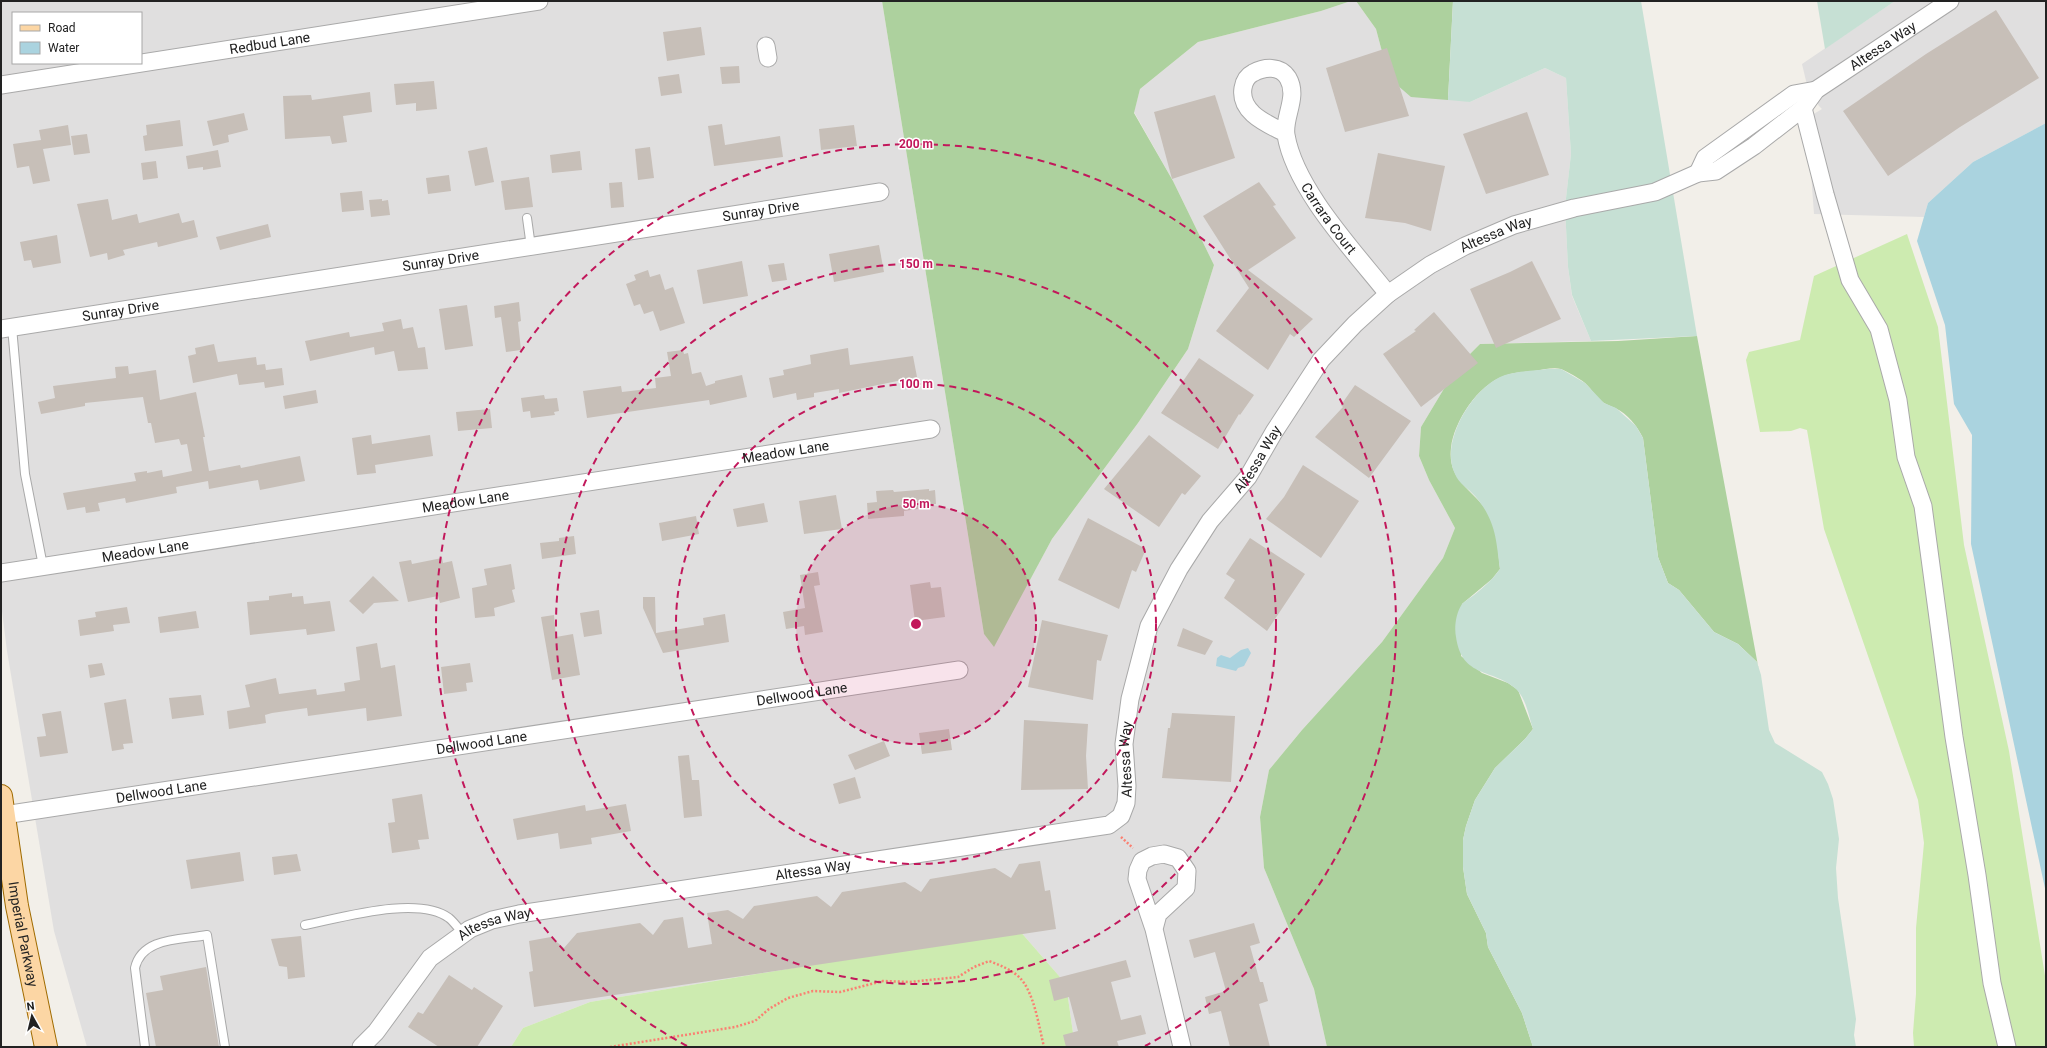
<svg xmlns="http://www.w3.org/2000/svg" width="2047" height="1048" viewBox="0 0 2047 1048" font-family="Roboto,sans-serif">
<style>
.residential{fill:#e0dfdf;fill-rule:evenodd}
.grass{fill:#cdebb0}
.forest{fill:#add19e}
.wetland{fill:#c6e0d4}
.water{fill:#aad3df}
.building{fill:#c7bfb8}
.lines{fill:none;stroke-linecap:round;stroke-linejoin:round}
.service-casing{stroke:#a9a9a9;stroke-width:10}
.minor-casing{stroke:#a9a9a9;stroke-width:19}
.primary-casing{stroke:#a06b00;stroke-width:24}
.path{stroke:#fa8072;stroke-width:2.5;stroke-dasharray:2 2;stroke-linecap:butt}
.service{stroke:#fff;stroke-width:8}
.minor{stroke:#fff;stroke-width:17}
.primary{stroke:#fcd6a4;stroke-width:22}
.ring{fill:none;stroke:#c2185b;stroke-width:2;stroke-dasharray:7 5}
.labels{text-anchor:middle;stroke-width:3;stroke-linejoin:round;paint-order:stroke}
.street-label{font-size:14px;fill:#222;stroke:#fff}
.centre{fill:#c2185b;stroke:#fff;stroke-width:2}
.ring-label{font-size:12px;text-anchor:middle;font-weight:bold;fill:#c2185b;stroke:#fff;stroke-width:3;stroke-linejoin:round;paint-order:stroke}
</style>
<rect width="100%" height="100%" fill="#f2efe9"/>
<g class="residential">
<path d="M1,1H882L984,634L994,646L1052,539L1138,423L1188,349L1214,265L1173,181L1134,112L1140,89L1198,42L1321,11L1351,1H1356L1376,29L1389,78L1470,102L1545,68L1566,78L1571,154L1565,207L1568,267L1572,296L1591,341L1480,344L1457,367L1421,427L1419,456L1429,480L1455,528L1443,558L1382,642L1302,730L1269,770L1260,817L1264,868L1314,989L1327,1047H1075L1066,984L1019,930L590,1002L523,1028L511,1047H87L54,931L7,651L1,603ZM13,13H141V63H13Z"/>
<polygon points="1895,1 2046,1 2046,123 1973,162 1928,203 1924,217 1814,214 1807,118 1822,109 1819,106 1807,85 1802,64"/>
</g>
<g class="grass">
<polygon points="1907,234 1938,327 1964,545 2009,751 2046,982 2046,1047 1914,1047 1913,1033 1916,994 1916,928 1924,843 1918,800 1824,529 1807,430 1800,428 1791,431 1760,432 1746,360 1749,352 1800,340 1814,276"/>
<polygon points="1019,930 1066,984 1075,1047 511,1047 523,1028 590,1002"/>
</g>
<g class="forest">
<polygon points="882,1 1351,1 1321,11 1198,42 1140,89 1134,113 1173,181 1214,265 1188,349 1138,423 1052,539 994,647 984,634"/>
<polygon points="1356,1 1453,1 1448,100 1411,97 1389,78 1376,29"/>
<path d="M1697,336L1759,671L1757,662L1738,644L1714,632L1679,590L1668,583L1658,557L1643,438C1637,426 1628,414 1615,408C1611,406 1607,405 1604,403C1596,398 1592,389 1585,383C1579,378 1568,372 1561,369C1553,367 1542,370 1534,371C1525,372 1513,372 1504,376C1478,385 1454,421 1451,448C1447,483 1476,490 1490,516C1498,531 1498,553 1500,569L1492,579L1462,604L1461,656L1482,673L1508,683L1518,690L1533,729L1525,739L1495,768L1475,800L1466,826L1463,840V867L1467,894L1486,933L1488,947L1522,1013L1533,1047H1327L1314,989L1264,868L1260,817L1269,770L1302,730L1382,642L1443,558L1455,528L1429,480L1419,456L1421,427L1457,367L1480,344L1618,341Z"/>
</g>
<g class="wetland">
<polygon points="1453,1 1641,1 1697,336 1591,341 1572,295 1568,267 1565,207 1571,154 1566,78 1545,68 1470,102 1448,100"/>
<polygon points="1817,1 1895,1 1825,49"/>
<path d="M1547,369H1561L1585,383L1604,403L1616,408L1636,426L1643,438L1658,557L1668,583L1679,590L1714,632L1738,644L1757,662L1761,675L1769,730L1775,743L1822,772L1828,784L1833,799L1839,839L1836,868L1838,898L1856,1019L1854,1035L1856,1047H1533L1522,1013L1488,947L1486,933L1467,894L1463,867V840L1466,826L1475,800L1495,768L1525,739L1533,729C1529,717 1526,698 1516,689C1493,668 1462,679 1456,637C1454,627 1456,613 1462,604C1465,601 1470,598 1474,595C1484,587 1493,579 1500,569C1496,539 1496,521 1475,496C1468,488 1459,484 1455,474C1439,442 1473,386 1505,375C1518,371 1534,371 1547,369Z"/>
</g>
<g class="water">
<polygon points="2046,123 2046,893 1971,544 1972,435 1954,404 1945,325 1917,241 1928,203 1973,162"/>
<polygon points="1248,648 1251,653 1244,666 1238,668 1236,671 1216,666 1217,658 1221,655 1230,658 1241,650"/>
</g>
<g class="building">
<polygon points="1996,10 2039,78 1960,127 1888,176 1843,111 1926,54"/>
<polygon points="701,27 705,55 667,61 663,32"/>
<polygon points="1387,48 1409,116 1345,132 1326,68"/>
<polygon points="739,66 740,83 722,84 720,67"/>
<polygon points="679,74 682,93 661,96 658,77"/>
<polygon points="434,81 437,109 416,111 416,103 396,105 394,84"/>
<polygon points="370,92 372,112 343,116 347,142 332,144 330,136 285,139 283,96 311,95 312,100"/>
<polygon points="1215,95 1235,158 1172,179 1154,112"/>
<polygon points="1527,112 1549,175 1486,194 1463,134"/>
<polygon points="244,113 248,130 228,135 229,142 213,146 207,121"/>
<polygon points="180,120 183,146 145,151 143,136 147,135 146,125"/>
<polygon points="722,124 725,145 780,136 783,157 714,166 708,126"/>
<polygon points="68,125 71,145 43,149 50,181 33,184 29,166 17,168 13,144 41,140 39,130"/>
<polygon points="854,125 857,146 821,150 819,129"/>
<polygon points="87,134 90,153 74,155 71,136"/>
<polygon points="487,147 494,182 475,186 468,151"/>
<polygon points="650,147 654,178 638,180 635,149"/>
<polygon points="218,150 221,167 203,170 203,167 188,169 186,156"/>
<polygon points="580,151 582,170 552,173 550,155"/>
<polygon points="1378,153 1445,166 1431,231 1405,223 1365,218"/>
<polygon points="156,161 158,178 143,180 141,163"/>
<polygon points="449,175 451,191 428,194 426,178"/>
<polygon points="529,177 533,207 505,210 501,181"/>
<polygon points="622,182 624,207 611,208 609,183"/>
<polygon points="1259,182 1276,205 1273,206 1296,238 1248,270 1313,319 1294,337 1290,334 1268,370 1216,331 1249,288 1203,216"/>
<polygon points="362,191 364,210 342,212 340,193"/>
<polygon points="108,199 112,220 137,214 139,223 179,213 182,223 194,220 198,237 158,247 157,242 123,250 125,255 108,260 107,253 90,257 77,204"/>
<polygon points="382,199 382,201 388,200 390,215 371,217 369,200"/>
<polygon points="268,224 271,237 220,250 216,237"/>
<polygon points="57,235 61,263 33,268 31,260 24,261 20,242"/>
<polygon points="879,245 884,272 834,282 829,254"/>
<polygon points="742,261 748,296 703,304 697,270"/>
<polygon points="1532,261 1561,319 1496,348 1470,289 1510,272"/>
<polygon points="784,263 787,280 772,282 768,265"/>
<polygon points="648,270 650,277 660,274 665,290 673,287 685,323 660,331 653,311 644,314 640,304 634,306 626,284 636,280 634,275"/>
<polygon points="519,302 521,321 518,322 521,350 506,352 501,317 495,318 494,306"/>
<polygon points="467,305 473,346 445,350 439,309"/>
<polygon points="1434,312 1478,363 1421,407 1383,354 1416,331 1414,330"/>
<polygon points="401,319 403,329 413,327 418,348 425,347 428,369 398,371 394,351 375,355 374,347 310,361 305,341 349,332 350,337 384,331 382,323"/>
<polygon points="214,344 218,362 256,357 257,365 265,364 266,370 282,368 284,385 265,388 264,382 239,385 237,374 193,383 188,356 196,354 195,348"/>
<polygon points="848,348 850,365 913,356 917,377 839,393 839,389 814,393 814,397 797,400 796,393 773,398 769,378 784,375 783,370 811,364 810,355"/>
<polygon points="683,350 684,354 688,353 692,374 701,372 706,386 715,383 715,381 742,375 747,397 710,405 709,400 587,418 583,391 621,386 622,392 656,388 655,378 671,376 667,352"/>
<polygon points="1199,358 1254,395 1240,415 1239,414 1218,449 1161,413"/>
<polygon points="128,366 129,374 156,370 160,400 196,392 205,437 203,437 209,471 240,465 241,468 300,456 305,481 260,490 258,480 209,489 208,481 176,487 177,493 126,503 125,498 98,503 100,511 86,513 85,507 67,510 63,493 136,481 134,473 147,471 147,473 162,470 163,477 192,471 187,444 181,445 179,439 155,443 151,423 148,423 143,397 85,403 85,406 41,414 38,402 55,398 53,386 116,378 115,367"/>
<polygon points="1355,385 1411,421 1369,478 1315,437 1343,407 1341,405"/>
<polygon points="316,390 318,403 285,409 283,396"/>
<polygon points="544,395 545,399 557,398 559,411 554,412 555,415 531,418 530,411 523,412 521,398"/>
<polygon points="490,409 492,428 458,431 456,412"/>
<polygon points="371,435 372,444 430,435 433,456 375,465 376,473 357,475 352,438"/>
<polygon points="1149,435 1201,476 1185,495 1182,493 1159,527 1104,489"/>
<polygon points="1303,465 1359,501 1321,558 1266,519 1284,497"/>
<polygon points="929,489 929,491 935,490 936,504 930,504 931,507 904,511 904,516 868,519 867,503 877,502 876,491 893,490 894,492"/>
<polygon points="836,495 842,529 804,534 799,501"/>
<polygon points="764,503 768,522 737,527 733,509"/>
<polygon points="696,516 699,534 662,541 659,523"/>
<polygon points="1088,518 1146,549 1136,572 1132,570 1119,609 1058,580"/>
<polygon points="574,536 576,554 542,559 540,543 559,541 559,538"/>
<polygon points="1250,538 1305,574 1267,631 1224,598 1235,580 1226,574"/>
<polygon points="442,558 443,563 452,561 460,598 440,603 438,596 408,602 399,562 411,560 412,564"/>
<polygon points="511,564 515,589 512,590 515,602 494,608 495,616 475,618 472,588 487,585 484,569"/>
<polygon points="818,572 820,585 814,586 823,632 805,635 804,626 786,629 783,612 805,608 800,575"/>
<polygon points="373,576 399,601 374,603 363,614 349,601"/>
<polygon points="930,582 931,588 941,587 945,617 915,621 910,585"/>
<polygon points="292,593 292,597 303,596 304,604 330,601 335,631 307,635 306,629 250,635 247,602 269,600 269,596"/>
<polygon points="643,597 655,597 656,633 704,625 703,618 725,614 729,642 663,653 643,608"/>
<polygon points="127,607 130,623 113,625 114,631 80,636 78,620 96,617 95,612"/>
<polygon points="599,610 602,634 584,637 580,613"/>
<polygon points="196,611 199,628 160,633 158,617"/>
<polygon points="554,615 556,637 573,634 580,675 552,680 541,617"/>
<polygon points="1042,620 1108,635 1101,661 1097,660 1093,700 1028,687"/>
<polygon points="1183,628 1213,641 1205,655 1177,646"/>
<polygon points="377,643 381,668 395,665 402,716 367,721 366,708 308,716 307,708 272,713 265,715 266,723 229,729 227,711 250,707 245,685 276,678 279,694 316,689 317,695 345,691 344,683 360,680 356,647"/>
<polygon points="102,663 105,675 90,678 88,665"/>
<polygon points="470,663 473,682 466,683 467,691 444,694 441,667"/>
<polygon points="201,695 204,715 172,719 169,698"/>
<polygon points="126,699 133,743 123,744 124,749 112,751 104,703"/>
<polygon points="61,711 68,753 40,757 37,737 46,736 42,714"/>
<polygon points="1172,713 1235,716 1231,782 1162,778 1168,728 1170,728"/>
<polygon points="1024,720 1088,724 1086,756 1088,789 1021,790"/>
<polygon points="949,729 952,750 922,754 919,733"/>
<polygon points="884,741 890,756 855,770 848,755"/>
<polygon points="689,755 692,780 699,780 702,816 684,818 678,756"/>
<polygon points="855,777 861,798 839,804 833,784"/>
<polygon points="422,794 429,839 418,840 420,849 392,853 388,823 395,822 392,799"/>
<polygon points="626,804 631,831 591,838 592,844 560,849 558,833 517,840 513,819 585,805 586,811"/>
<polygon points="240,852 244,881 191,889 186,860"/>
<polygon points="297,854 301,871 274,875 272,857"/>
<polygon points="1040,861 1045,891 1050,890 1056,929 534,1007 529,972 533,971 529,941 551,937 564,948 577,933 640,923 653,935 664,920 683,917 688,948 712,944 707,913 728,910 743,919 754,906 817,896 831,907 842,892 905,882 921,892 930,879 995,868 1011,878 1019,864"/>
<polygon points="1254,923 1260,943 1250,946 1260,982 1263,982 1268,1001 1259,1004 1270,1047 1230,1047 1221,1011 1209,1014 1205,997 1226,991 1215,952 1194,958 1189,940"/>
<polygon points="301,936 305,977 288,979 287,967 279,966 271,939"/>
<polygon points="1126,960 1131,977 1111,982 1121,1020 1141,1015 1146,1034 1117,1041 1119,1047 1066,1047 1063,1035 1078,1031 1069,997 1054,1001 1049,980"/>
<polygon points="206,967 219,1047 156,1047 146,993 163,990 160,976"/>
<polygon points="449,975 472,990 474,987 503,1006 477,1047 439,1047 408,1027 418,1012 423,1014"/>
</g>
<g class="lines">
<defs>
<g id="service">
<polyline points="527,218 531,247"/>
<polyline points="12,327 25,474 43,566"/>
<path d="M305,925C341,918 418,895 449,918C454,922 459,929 463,934"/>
<path d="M145,1047L135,968C142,937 181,940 207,935L225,1047"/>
</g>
<g id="minor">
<polyline points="766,46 768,58"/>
<path id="s1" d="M1,85L539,1"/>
<polyline points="1803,108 1825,194 1850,280 1879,329 1898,400 1906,457 1923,506 1954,737 1977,875 1992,983 2007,1047"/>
<path id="s2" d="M1285,133C1268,124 1239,113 1243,88C1244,82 1247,76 1253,73C1264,67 1280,65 1288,78C1299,97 1283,117 1286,135C1295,189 1354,251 1388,294"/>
<polyline points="1698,173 1705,158 1794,94 1816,90"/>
<path id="s3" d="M1,329L880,192"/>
<path id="s4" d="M1,573L931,429"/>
<path id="s5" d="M4,815L959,670"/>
<polyline points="1154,929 1158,914 1186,888 1187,871 1178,858 1164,854 1152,856 1142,861 1138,870 1137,879 1154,929 1182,1047"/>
<path id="s6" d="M361,1047L376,1032L430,958L470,929L492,920L519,914L1109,825L1121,816L1126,803L1127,786L1124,744L1130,699L1149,626L1179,569L1210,521L1248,477L1274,432L1321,360L1355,324L1388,294L1430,265L1465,246L1514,225L1574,208L1655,192L1698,173L1716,171L1754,146L1803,108L1816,90L1950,1"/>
</g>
<g id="primary">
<path id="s7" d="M1,796L17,906L46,1047"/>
</g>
</defs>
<use href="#service" class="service-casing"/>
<use href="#minor" class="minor-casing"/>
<use href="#primary" class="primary-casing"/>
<g class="path">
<polyline points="1121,837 1133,848"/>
<path d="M610,1047L735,1027L755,1021L769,1009L788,998L813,991L840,992L883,981L910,982L958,977L974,967L989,961C1000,965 1010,969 1019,977C1034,991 1039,1027 1044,1047"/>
</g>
<use href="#service" class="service"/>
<use href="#minor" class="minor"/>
<use href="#primary" class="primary"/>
</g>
<circle cx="916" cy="624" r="120" fill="#c2185b" fill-opacity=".12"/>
<g class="ring">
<circle cx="916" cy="624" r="120"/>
<circle cx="916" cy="624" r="240"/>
<circle cx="916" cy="624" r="360"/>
<path d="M687 1046A480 480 0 1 1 1145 1046"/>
</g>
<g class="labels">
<g class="street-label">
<text dy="5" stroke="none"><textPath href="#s1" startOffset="272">Redbud Lane</textPath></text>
<text dy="5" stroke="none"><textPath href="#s6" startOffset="1995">Altessa Way</textPath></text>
<text dy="5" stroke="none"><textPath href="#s3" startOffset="769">Sunray Drive</textPath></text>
<text dy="5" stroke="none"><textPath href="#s2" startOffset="277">Carrara Court</textPath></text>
<text dy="5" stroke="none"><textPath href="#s6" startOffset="1555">Altessa Way</textPath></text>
<text dy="5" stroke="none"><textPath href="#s3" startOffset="445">Sunray Drive</textPath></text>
<text dy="5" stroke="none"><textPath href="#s3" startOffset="121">Sunray Drive</textPath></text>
<text dy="5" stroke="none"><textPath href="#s4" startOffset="794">Meadow Lane</textPath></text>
<text dy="5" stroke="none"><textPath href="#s6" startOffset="1219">Altessa Way</textPath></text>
<text dy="5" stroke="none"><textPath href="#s4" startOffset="470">Meadow Lane</textPath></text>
<text dy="5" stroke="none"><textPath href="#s4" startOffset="146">Meadow Lane</textPath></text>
<text dy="5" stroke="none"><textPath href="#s5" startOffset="807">Dellwood Lane</textPath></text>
<text dy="5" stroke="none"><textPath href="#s5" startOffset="483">Dellwood Lane</textPath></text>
<text dy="5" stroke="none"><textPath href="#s6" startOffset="883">Altessa Way</textPath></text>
<text dy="5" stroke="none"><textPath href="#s5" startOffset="159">Dellwood Lane</textPath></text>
<text dy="5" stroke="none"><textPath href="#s6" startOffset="511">Altessa Way</textPath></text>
<text dy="5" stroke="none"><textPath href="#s6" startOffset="187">Altessa Way</textPath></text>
<text dy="5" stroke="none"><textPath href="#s7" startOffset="140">Imperial Parkway</textPath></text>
</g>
</g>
<circle cx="916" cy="624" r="6" class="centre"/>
<g class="ring-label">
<text x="916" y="148">200 m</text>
<text x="916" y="268">150 m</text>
<text x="916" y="388">100 m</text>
<text x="916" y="508">50 m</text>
</g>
<rect width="2047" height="1048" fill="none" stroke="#222222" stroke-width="4"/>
<rect x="12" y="12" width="130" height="52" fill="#ffffff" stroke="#a7a7a7"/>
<rect x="20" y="25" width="20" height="6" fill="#fcd6a4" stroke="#a7a7a7"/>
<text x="48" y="32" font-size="12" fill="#222222">Road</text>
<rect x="20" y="42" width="20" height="12" fill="#aad3df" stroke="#a7a7a7"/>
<text x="48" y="52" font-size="12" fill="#222222">Water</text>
<g transform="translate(32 1016) rotate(352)" stroke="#ffffff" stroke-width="3" paint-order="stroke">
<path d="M0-3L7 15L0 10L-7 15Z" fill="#222222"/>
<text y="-6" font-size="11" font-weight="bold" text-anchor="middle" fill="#222222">N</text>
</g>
</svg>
